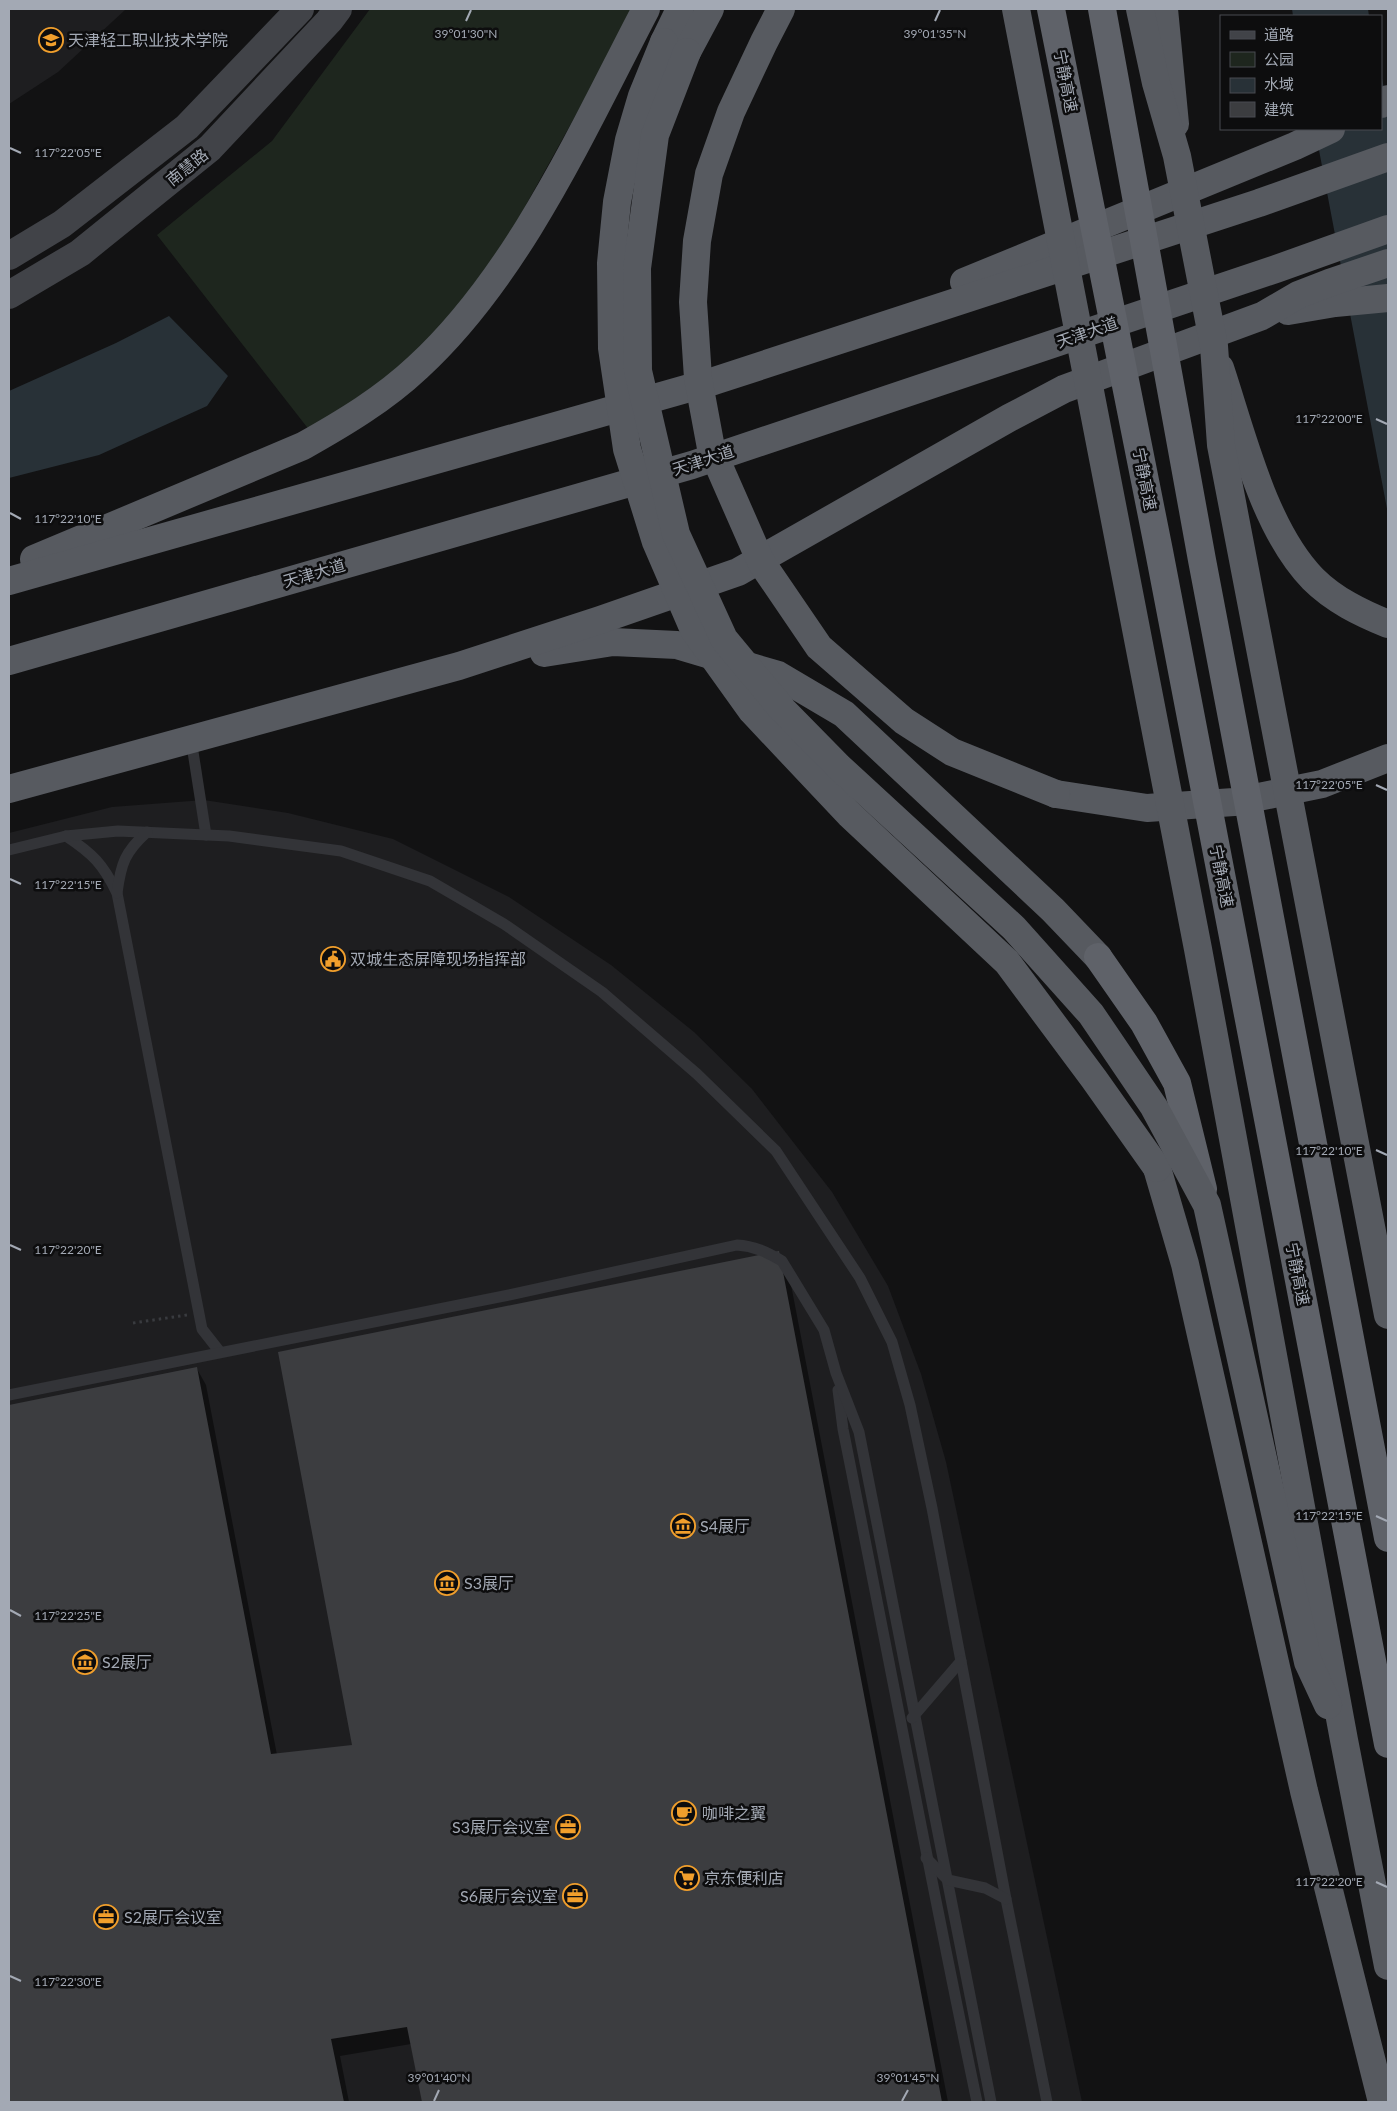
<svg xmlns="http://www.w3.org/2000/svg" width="1397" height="2111" viewBox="0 0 1397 2111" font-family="Lato,'Noto Sans SC',sans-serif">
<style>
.built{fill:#1e1e20}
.green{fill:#1e261e}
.water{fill:#283137}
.shadow{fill:#0007}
.building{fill:#3c3d40}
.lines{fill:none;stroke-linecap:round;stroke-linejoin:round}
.path{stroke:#393b3f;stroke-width:3;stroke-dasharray:2.5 4;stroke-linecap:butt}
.service{stroke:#333438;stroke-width:11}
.secondary{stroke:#414348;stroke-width:28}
.trunk{stroke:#575a60;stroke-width:28}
.motorway{stroke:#5f6269;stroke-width:28}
.trunk-bridge{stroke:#575a60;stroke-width:28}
.motorway-bridge{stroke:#5f6269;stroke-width:28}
.ticks{fill:none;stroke:#a3a9b4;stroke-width:2}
.labels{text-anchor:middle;stroke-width:5;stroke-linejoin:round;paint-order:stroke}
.poi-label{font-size:16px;fill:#a3a9b4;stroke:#0d0d0e;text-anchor:start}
.street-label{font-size:16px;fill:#a3a9b4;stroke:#0d0d0e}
.ticks-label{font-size:12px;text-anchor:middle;fill:#a3a9b4;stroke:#0d0d0e;stroke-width:5;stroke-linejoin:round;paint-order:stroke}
</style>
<rect width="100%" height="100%" fill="#121213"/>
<g class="built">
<polygon points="9,9 126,9 58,72 9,104"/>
<polygon points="204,800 288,813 393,839 509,897 611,965 694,1032 752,1089 832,1192 888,1286 921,1374 946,1462 1082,2102 9,2102 9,833 112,807"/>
</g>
<polygon class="green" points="370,9 632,9 629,19 487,275 406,363 310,431 157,235 272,141"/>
<g class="water">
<polygon points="1292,9 1368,9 1369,16 1293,16"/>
<polygon points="1381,73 1388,110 1388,514 1315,129 1381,129"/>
<polygon points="169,316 228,376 207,406 99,455 9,478 9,391 116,343"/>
</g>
<polygon class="shadow" points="788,1269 948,2102 423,2102 411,2044 340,2056 349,2102 9,2102 9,1406 197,1369 206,1385 277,1755 353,1746"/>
<polygon class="building" points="779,1251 942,2102 422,2102 407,2027 331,2039 344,2102 9,2102 9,1405 197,1367 271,1754 352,1745 278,1352"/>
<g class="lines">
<polyline class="path" points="133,1323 187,1315"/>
<g class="service">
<polyline points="191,739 206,835"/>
<path d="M66,836C93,854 103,864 117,893L202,1329L220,1352"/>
<polyline points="9,850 66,836 118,831 229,836 341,851 430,881 504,924 602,992 697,1074 776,1151 860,1278 892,1342 910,1405 932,1508 1006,1899 1047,2102"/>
<path d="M117,893C121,863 125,852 147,832"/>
<path d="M838,1390L843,1429C888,1653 930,1878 977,2102"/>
<path d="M9,1395L509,1295L737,1245C754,1246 767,1252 782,1261L824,1330L836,1373L859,1432L991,2102"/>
<polyline points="912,1718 961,1661"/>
<polyline points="926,1858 948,1880 985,1888 1006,1899"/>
</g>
<g class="secondary">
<polyline points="9,256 62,224 187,127 300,9"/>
<polyline points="9,295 80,253 210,148 329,21 338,9"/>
</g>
<g class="trunk">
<polyline points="1164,9 1175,124"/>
<polyline points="664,42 680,9"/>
<polyline points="687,52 710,9"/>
<polyline points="1381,104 1388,99"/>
<polyline points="964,282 1295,146 1331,129"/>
<polyline points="1288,311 1335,303 1388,298"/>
<path d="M1220,368C1242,434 1264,529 1313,579C1334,600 1361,613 1388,624"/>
<path d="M34,559L303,446C344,423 384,399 418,367C519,274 583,129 646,9"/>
<polyline points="9,581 714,381 1259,203 1388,157"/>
<polyline points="544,653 613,642 677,645 778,675 844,714 1053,910 1098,957"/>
<polyline points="9,661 692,465 1276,269 1388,229"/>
<polyline points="9,789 459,666 600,620 738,572 1009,418 1064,389 1262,316 1298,295 1329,283 1388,263"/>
<polyline points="1056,794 1147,808 1234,802 1322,784 1388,758"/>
<polyline points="1157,1168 1185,1264 1304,1791 1382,2102"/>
</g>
<polyline class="motorway" points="1098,957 1144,1023 1177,1083 1203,1189"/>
<g class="trunk-bridge">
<polyline points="781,9 764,42 731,112 709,174 697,241 693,302 698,378 711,448 761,562 819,647 904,721 952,752 1056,794"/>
<polyline points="1016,9 1198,949 1344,1740 1388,1966"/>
<polyline points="1140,9 1156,83 1177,156 1214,346 1221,445 1388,1315"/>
<polyline points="664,42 642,96 629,140 617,202 611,263 612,348 627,449 656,542 694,630 752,711 849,814 1007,962 1094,1079 1157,1168"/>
<polyline points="687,52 655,135 637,268 638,371 676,534 724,639 783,710 839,767 1014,928 1091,1014 1154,1107 1207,1205 1308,1662 1328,1705"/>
</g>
<g class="motorway-bridge">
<polyline points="1051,9 1159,551 1388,1744"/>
<polyline points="1102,9 1202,560 1388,1538"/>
</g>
</g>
<path class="ticks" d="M466,21L471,10M935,21L940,10M10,148L21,153M1376,419L1387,424M10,513L21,519M1376,785L1387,790M10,879L21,884M1376,1150L1387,1155M10,1245L21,1250M1376,1516L1387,1521M10,1610L21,1616M1376,1882L1387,1887M10,1976L21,1981M434,2101L439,2090M902,2101L908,2090"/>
<defs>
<symbol id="university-ring" viewBox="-11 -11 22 22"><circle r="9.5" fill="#0d0d0e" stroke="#f19f2c" stroke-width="1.5"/><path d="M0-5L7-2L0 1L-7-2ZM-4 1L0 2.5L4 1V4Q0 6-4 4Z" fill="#f19f2c"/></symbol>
<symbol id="civic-ring" viewBox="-11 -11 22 22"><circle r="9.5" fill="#0d0d0e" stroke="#f19f2c" stroke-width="1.5"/><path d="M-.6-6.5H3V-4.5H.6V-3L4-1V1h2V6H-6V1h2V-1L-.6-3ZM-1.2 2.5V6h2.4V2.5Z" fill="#f19f2c"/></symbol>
<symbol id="museum-ring" viewBox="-11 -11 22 22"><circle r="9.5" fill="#0d0d0e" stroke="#f19f2c" stroke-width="1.5"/><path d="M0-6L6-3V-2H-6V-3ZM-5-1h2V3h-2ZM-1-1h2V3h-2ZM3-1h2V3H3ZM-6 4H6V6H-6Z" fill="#f19f2c"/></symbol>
<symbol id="cafe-ring" viewBox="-11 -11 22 22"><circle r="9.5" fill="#0d0d0e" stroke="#f19f2c" stroke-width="1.5"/><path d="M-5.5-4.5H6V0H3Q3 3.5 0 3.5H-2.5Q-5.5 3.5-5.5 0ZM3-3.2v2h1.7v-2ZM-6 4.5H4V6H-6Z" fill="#f19f2c"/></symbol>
<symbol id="office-ring" viewBox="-11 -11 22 22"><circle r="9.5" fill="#0d0d0e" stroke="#f19f2c" stroke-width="1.5"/><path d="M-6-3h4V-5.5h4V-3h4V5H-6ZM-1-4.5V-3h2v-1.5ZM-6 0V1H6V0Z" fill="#f19f2c"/></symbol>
<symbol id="supermarket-ring" viewBox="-11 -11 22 22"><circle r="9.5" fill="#0d0d0e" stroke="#f19f2c" stroke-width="1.5"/><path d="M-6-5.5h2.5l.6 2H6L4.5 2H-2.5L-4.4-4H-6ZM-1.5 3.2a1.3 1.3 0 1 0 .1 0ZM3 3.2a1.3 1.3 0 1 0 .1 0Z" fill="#f19f2c"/></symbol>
</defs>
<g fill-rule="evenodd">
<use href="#university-ring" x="37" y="26" width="28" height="28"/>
<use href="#civic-ring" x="319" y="945" width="28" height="28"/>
<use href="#museum-ring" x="669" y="1512" width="28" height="28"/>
<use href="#museum-ring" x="433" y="1569" width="28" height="28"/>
<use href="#museum-ring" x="71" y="1648" width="28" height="28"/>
<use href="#cafe-ring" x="670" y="1799" width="28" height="28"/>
<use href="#office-ring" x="554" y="1813" width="28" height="28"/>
<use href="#supermarket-ring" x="673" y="1864" width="28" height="28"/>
<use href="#office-ring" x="561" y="1882" width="28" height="28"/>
<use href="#office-ring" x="92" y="1903" width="28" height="28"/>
</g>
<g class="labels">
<g class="poi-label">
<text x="68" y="46">天津轻工职业技术学院</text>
<text x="350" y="965">双城生态屏障现场指挥部</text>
<text x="700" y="1532">S4展厅</text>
<text x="464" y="1589">S3展厅</text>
<text x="102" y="1668">S2展厅</text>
<text x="702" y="1819">咖啡之翼</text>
<text x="550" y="1833" text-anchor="end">S3展厅会议室</text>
<text x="704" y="1884">京东便利店</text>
<text x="558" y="1902" text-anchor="end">S6展厅会议室</text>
<text x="124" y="1923">S2展厅会议室</text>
</g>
<g class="street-label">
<text transform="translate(1066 81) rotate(79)" y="6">宁静高速</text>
<text transform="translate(187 167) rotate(-39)" y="6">南慧路</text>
<text transform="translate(1087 332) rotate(-19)" y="6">天津大道</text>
<text transform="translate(703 460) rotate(-18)" y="6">天津大道</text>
<text transform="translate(1145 479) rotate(79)" y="6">宁静高速</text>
<text transform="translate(314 573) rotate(-16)" y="6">天津大道</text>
<text transform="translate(1222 876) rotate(79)" y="6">宁静高速</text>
<text transform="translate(1298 1274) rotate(79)" y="6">宁静高速</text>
</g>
</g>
<g class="ticks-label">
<text x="466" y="38">39°01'30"N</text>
<text x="935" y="38">39°01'35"N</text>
<text x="68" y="157">117°22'05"E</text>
<text x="1329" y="423">117°22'00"E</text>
<text x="68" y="523">117°22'10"E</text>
<text x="1329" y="789">117°22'05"E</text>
<text x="68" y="889">117°22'15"E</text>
<text x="1329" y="1155">117°22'10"E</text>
<text x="68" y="1254">117°22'20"E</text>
<text x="1329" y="1520">117°22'15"E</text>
<text x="68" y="1620">117°22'25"E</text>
<text x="1329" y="1886">117°22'20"E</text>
<text x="68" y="1986">117°22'30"E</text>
<text x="439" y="2082">39°01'40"N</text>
<text x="908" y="2082">39°01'45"N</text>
</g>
<rect width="1397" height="2111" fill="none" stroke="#a3a9b4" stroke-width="20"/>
<rect x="1220" y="15" width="162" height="115" fill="#0d0d0e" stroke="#494b50"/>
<rect x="1230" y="31" width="25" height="8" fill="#414348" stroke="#494b50"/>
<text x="1264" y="40" font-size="15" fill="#a3a9b4">道路</text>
<rect x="1230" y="52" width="25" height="15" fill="#1e261e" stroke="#494b50"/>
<text x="1264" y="65" font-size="15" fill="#a3a9b4">公园</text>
<rect x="1230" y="78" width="25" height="15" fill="#283137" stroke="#494b50"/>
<text x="1264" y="90" font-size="15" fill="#a3a9b4">水域</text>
<rect x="1230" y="102" width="25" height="15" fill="#3c3d40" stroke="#494b50"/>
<text x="1264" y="115" font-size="15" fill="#a3a9b4">建筑</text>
</svg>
